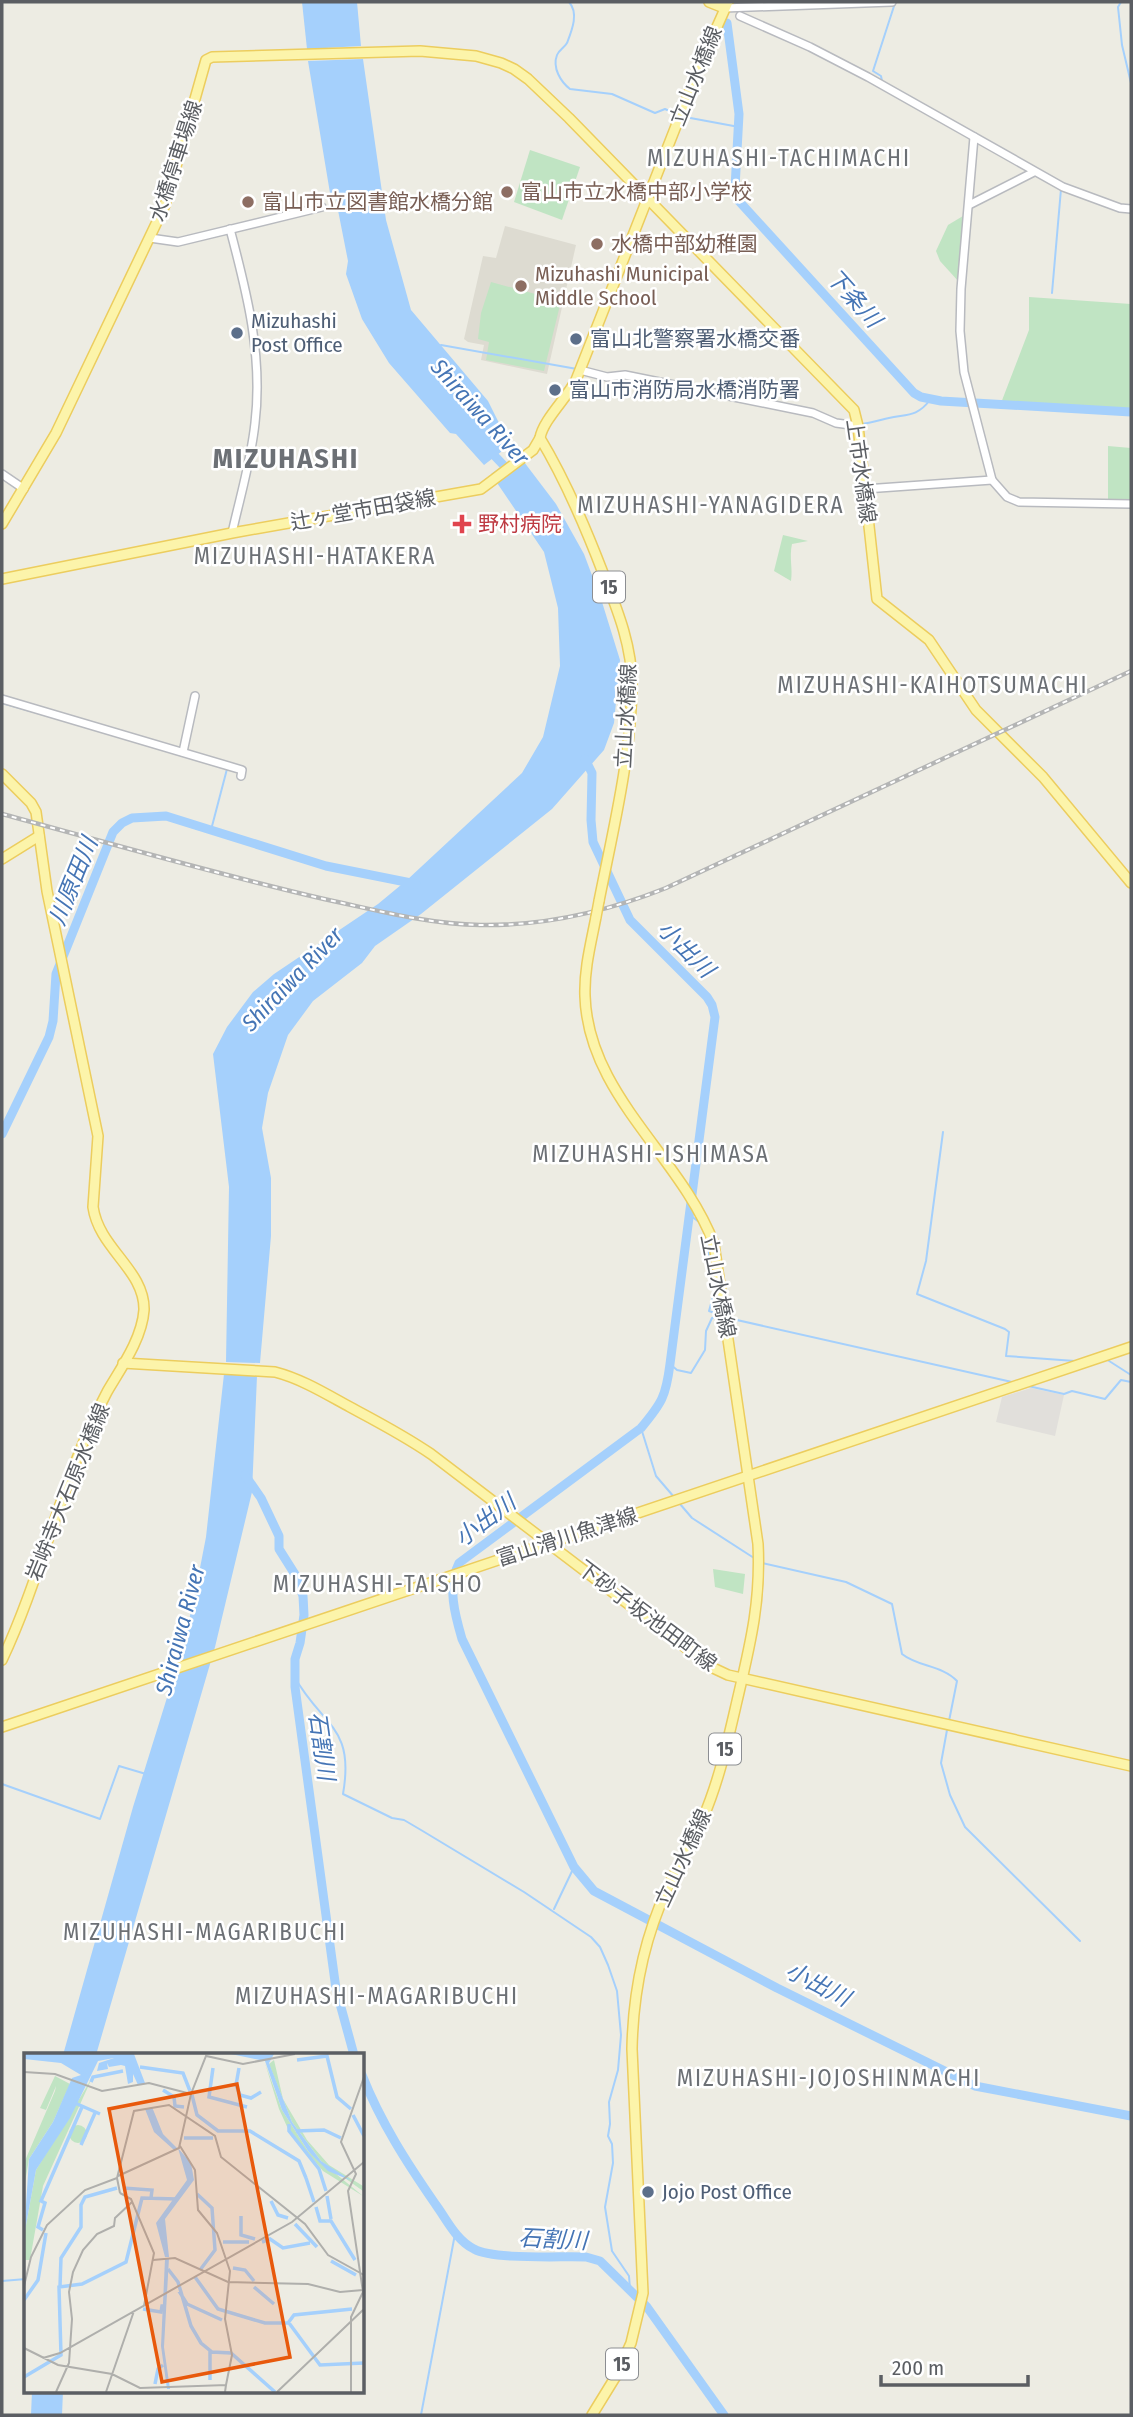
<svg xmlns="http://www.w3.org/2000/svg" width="1133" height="2417" viewBox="0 0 1133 2417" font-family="'Fira Sans Condensed','Noto Sans JP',sans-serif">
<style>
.industrial{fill:#e1dfdb}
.education{fill:#dddbd1}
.green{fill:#c0e4c3}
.water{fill:#a5d0fc}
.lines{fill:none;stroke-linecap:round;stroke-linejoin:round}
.stream{stroke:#a5d0fc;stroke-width:2}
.river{stroke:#a5d0fc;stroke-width:9}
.minor-casing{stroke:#b8babf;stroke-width:10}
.major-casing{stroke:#eccd5e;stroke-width:12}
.minor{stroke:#fff;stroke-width:7}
.major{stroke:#fcf4aa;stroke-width:9}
.rail-casing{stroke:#b4b5b5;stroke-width:4.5}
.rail{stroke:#fff;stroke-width:2;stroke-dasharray:5;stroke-linecap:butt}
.major-bridge-casing{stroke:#eccd5e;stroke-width:12;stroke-linecap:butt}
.major-bridge{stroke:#fcf4aa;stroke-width:9}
.education-dot{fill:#8d6e63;stroke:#fff;stroke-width:2.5}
.service-dot{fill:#5c6f8a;stroke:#fff;stroke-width:2.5}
.health-dot{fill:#e0444e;stroke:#fff;stroke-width:2.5}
.labels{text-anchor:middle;stroke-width:5;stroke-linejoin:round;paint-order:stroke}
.shield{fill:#fff;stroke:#8c8e92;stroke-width:2}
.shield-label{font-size:19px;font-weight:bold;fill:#5b5e63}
.street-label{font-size:21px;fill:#5b5e63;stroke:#fff}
.education-label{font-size:21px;fill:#785e54;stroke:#fff;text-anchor:start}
.service-label{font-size:21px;fill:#4e5e75;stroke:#fff;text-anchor:start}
.health-label{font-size:21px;fill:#be3a42;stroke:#fff;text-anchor:start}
.neighbourhood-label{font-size:23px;letter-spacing:2px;fill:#6c7075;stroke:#fff}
.water-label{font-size:23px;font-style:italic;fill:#4575b5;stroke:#fff}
.district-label{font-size:28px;font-weight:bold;letter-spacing:2px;fill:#6c7075;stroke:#fff}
.inset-river{fill:none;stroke:#a5d0fc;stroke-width:3.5}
.inset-road{fill:none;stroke:#afafac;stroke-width:2}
.view{fill:#e8590c;fill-opacity:0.15;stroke:#e8590c;stroke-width:3.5}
.inset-edge{fill:none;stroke:#5b5e63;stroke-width:3.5}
</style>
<rect width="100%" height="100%" fill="#edece3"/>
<polygon class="industrial" points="1031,1388 1064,1395 1055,1436 996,1422 1002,1397"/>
<polygon class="education" points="505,226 576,245 547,374 481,360 484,345 468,342 464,339 483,256 496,258"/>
<g class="green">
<polygon points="530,150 580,167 562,220 514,202"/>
<polygon points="963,216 959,282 940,261 936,251 948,225"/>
<polygon points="491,282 561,301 544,371 486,360 489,342 478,339 481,313"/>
<polygon points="1029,297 1131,304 1131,412 1001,403 1029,330"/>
<polygon points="1108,446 1131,448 1131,500 1108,500"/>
<path d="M783,535L808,541L792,544C789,558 793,568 791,581L774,571Z"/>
<polygon points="713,1569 745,1574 743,1594 715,1587"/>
</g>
<g class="water">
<polygon points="302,2 357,2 361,46 307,49"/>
<polygon points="363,59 386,220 411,310 488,401 510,445 484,465 456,434 450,433 389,363 362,319 346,274 348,261 335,195 330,193 308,61"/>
<polygon points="518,454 556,504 584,554 602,602 620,660 614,723 604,750 552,809 421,914 375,946 362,963 313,1001 288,1035 268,1093 262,1128 271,1178 271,1236 260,1363 226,1362 229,1187 213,1054 227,1027 253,992 274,974 378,904 407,880 522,773 543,737 560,666 558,608 544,552 491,474"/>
<polygon points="224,1374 257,1376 252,1492 215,1647 96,2055 63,2055 133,1807 179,1659 193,1604 206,1537"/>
<polygon points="32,2391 63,2391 62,2415 31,2415"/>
</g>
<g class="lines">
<g class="stream">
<path d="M569,2C579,13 572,30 567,43C564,48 559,50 557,55C552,68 561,82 570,89L612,94L655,113L665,109L676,114"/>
<polyline points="1121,2 1118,7 1122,45 1131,83"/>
<polyline points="882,81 881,76 873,71 895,3"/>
<polyline points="685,117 739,127"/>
<polyline points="1052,293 1061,189"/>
<polyline points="441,345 577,369"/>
<path d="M861,424C870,423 880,420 889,418C907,414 917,417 930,400"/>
<polyline points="2,703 55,718"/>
<polyline points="211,830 227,769"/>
<polyline points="943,1132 926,1261 917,1294 1005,1329 1009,1332 1006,1356 1075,1361"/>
<polyline points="690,1215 699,1222"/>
<polyline points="707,1239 714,1293 709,1311 720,1315"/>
<polyline points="728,1318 1012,1382"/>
<polyline points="1106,1359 1131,1375"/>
<polyline points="670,1364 677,1370 691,1373 705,1350 706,1331 712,1318 722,1316"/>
<polyline points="1028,1386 1064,1394 1072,1391 1105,1399 1121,1380 1131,1382"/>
<polyline points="641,1428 656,1476 674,1497"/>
<polyline points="680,1504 692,1518 754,1558"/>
<path d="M762,1563L846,1582L892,1604L902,1654C918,1667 942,1665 957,1681L949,1721"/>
<path d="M294,1676C322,1727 355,1725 343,1794L392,1818L404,1820L421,1830L524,1892L591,1937L600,1947L608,1965L617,1991L621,2035L618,2070L609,2102L610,2124L608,2136L612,2144L613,2163L605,2207L612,2251L629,2276L630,2289"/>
<polyline points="947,1730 941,1763 950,1795 965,1827 1080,1941"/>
<polyline points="2,1784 100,1819 119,1766 146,1774"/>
<polyline points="554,1909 574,1867"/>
<polyline points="2,2281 26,2279"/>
<polyline points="421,2415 455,2234"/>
</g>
<g class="river">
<polyline points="727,23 739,114 735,188 737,199 914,393 921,397 941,401 1131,412"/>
<polyline points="489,450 511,473"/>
<path d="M585,759L592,773L591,820L593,842L630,920L707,997L712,1005L715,1017L670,1364C666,1396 662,1403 641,1428L459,1563C447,1587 455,1615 462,1639L574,1867L594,1891L777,1988L975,2086L1131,2116"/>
<polyline points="2,1134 49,1037 53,1021 56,974 113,832 122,823 132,818 166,816 326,866 416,884"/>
<polyline points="245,1475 261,1498 279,1536 279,1549 296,1576 303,1596 304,1615 300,1643 295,1659 295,1687 336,1989 354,2055"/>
<path d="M362,2075C381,2123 407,2163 436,2205C447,2220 456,2240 474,2249C494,2260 560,2256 586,2257L600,2261L647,2307L724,2415"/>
</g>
<defs>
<g id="minor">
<polyline points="724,8 892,2"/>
<polyline points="740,16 810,47 868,77 1063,187 1120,208 1131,209"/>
<polyline points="974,137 961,289 960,331 964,372 992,480 1007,497 1019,502 1131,504"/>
<polyline points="969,205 1034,172"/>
<path d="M230,229C247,293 263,356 255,423C251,461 240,497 232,533"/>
<polyline points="150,238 178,242 322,207"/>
<polyline points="580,370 607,377 625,375 813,413 836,423 858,426"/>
<polyline points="2,474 24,489"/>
<polyline points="865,489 992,480"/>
<polyline points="2,699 242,770 241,776"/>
<polyline points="183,752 195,696"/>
</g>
<g id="major">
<polyline points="709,2 724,8"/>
<polyline points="2,524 56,433 165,205 206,60 212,57 420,51 476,56 501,63 514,69 528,79 569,118 854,410 858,426 877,599 929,640 976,710 1043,777 1131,883"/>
<polyline points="2,579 232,533 481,489 533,450 540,438"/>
<path d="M2,774L31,803L36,812L47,891L98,1136L93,1207C99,1249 145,1270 144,1310C142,1339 121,1368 107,1392C62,1477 43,1573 2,1660"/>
<polyline points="2,859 39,836"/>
<path d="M599,901C613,830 631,758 632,685C632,645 617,609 603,573C585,526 566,481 540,438C543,420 567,398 576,380L700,65L728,2"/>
<path d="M123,1363L275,1372C302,1379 326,1394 350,1407C378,1422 405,1436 431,1454L711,1667L728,1675L1131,1766"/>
<polyline points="2,1727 1131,1347"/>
<path d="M592,2415L616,2376L631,2343L643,2293L632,2049C633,1994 644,1939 667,1889C678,1865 692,1842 703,1818C719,1781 728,1740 737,1701C750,1645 761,1602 758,1544L714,1244C681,1156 588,1095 585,996C584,969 591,943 596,917"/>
</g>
</defs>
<use href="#minor" class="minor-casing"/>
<use href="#major" class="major-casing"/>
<use href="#minor" class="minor"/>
<use href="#major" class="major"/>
<defs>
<path id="rail" d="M2,814C109,843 216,874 324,899C376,910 427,924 480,925C544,926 606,912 666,888L1131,671"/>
</defs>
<use href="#rail" class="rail-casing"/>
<use href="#rail" class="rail"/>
<defs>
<polyline id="major-bridge" points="596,917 599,901"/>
</defs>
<use href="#major-bridge" class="major-bridge-casing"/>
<use href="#major-bridge" class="major-bridge"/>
</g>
<g class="education-dot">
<circle cx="507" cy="192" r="7"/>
<circle cx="248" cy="202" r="7"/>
<circle cx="597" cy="244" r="7"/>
<circle cx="521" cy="286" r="7"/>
</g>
<g class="service-dot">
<circle cx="237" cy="333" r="7"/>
<circle cx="576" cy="339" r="7"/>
<circle cx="555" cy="390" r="7"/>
<circle cx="648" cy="2192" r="7"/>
</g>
<path class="health-dot" d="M458.5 513.5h7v7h7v7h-7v7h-7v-7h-7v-7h7z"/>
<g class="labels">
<g class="shield">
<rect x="593" y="571.5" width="32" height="31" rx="5"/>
<rect x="709" y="1733.5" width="32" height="31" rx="5"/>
<rect x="606" y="2348.5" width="32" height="31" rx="5"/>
</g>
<g class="shield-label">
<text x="609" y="594">15</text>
<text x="725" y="1756">15</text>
<text x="622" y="2371">15</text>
</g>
<g class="street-label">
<text transform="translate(696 76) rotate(-68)" y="7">立山水橋線</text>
<text transform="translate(176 161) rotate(-72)" y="7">水橋停車場線</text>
<text transform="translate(861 471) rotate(82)" y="7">上市水橋線</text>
<text transform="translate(363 510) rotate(-10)" y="7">辻ヶ堂市田袋線</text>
<text transform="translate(626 716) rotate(-87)" y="7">立山水橋線</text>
<text transform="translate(718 1286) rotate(79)" y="7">立山水橋線</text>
<text transform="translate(68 1492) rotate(-68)" y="7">岩峅寺大石原水橋線</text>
<text transform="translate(567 1537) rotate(-18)" y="7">富山滑川魚津線</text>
<text transform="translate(647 1616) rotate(37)" y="7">下砂子坂池田町線</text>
<text transform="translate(683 1858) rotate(-65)" y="7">立山水橋線</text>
</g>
<g class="education-label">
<text x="521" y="199">富山市立水橋中部小学校</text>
<text x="262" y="209">富山市立図書館水橋分館</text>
<text x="611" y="251">水橋中部幼稚園</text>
<text x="535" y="281">Mizuhashi Municipal<tspan x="535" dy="24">Middle School</tspan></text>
</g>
<g class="service-label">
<text x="251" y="328">Mizuhashi<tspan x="251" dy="24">Post Office</tspan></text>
<text x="590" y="346">富山北警察署水橋交番</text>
<text x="569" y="397">富山市消防局水橋消防署</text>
<text x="662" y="2199">Jojo Post Office</text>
</g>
<g class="health-label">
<text x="478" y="531">野村病院</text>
</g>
<g class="neighbourhood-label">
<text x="779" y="166">MIZUHASHI-TACHIMACHI</text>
<text x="711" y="513">MIZUHASHI-YANAGIDERA</text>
<text x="315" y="564">MIZUHASHI-HATAKERA</text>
<text x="933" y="693">MIZUHASHI-KAIHOTSUMACHI</text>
<text x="651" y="1162">MIZUHASHI-ISHIMASA</text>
<text x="378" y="1592">MIZUHASHI-TAISHO</text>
<text x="205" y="1940">MIZUHASHI-MAGARIBUCHI</text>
<text x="377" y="2004">MIZUHASHI-MAGARIBUCHI</text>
<text x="829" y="2086">MIZUHASHI-JOJOSHINMACHI</text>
</g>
<g class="water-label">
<text transform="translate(854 298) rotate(48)" y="8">下条川</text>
<text transform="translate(480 412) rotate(48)" y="8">Shiraiwa River</text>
<text transform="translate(73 881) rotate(-68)" y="8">川原田川</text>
<text transform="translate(686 949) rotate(45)" y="8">小出川</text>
<text transform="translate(292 979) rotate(-46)" y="8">Shiraiwa River</text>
<text transform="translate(485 1520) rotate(-37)" y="8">小出川</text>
<text transform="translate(180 1630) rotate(-75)" y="8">Shiraiwa River</text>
<text transform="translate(322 1746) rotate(82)" y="8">石割川</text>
<text transform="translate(818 1984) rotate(27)" y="8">小出川</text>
<text transform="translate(553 2239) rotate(3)" y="8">石割川</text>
</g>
<g class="district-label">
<text x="286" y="468">MIZUHASHI</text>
</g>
</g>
<g transform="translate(24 2053)">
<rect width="340" height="340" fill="#edece3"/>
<path d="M250,7L259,46L283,87L305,112L339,133V138L297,108L268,69L245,11ZM241,10L258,57L284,98L339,143L299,118L265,78L255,56ZM31,23L46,31L29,69L5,106L0,135V110L31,38L32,33L22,57L16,55ZM68,25L19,133L6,207H1L0,183L12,117ZM45 81a9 9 0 1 1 18 0a9 9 0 1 1-18 0Z" fill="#c0e4c3"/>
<path d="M0,1H110L121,30L114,32L109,21V29L104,31L101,13L97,12L85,14L83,10L84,16L73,18L75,10L90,5L74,8L46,65L12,117L0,183L5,106L29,69L48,25L57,22L37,10L0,6ZM207,1H250L245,10L268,69L297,108L328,128L304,118L284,98L258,57L241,8ZM128,54L139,81L153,95L150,97L130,79L121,56ZM154,95L167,110L170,127L141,166L145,204H141L132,170L163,127ZM145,205L140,294L146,336H143L137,293L141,206Z" fill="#a5d0fc"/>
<path class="inset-river" d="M273,7L303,3L313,44L327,56M116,14L159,20L166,38M189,15L185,44L223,54M215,15L212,32L216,42L227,45L237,39M67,29L69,24L99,18M139,37L150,44L151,53L160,54M168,42L173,62L194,78H226L275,108L282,125M51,50L76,61M329,62L340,83M265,71V78L295,116L302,138M272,78L300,77L317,85M160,85H189M57,92L71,60M282,125L290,149M99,135L128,137L127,145M173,141L188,155L191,197L176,217M303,143L307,166M247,148L254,162L264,165M292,154L296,168H307L331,207M217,163V182L231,186M271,171L293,194M19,177L14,174L21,150L17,148L58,54M199,189H225M238,189L246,186L259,195L286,190M307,208L332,222M209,215L221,217L230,228M144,216L154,229L167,273L177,290L188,299L207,300L251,339M171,224L194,256L241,270H265L296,312L340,310M36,233L37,205L57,174V152L61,144L93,135M230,234L250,251M155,238L163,251L198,267M0,247L14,227L22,180M119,256L137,259L138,253H142M264,270L270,262L328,256M186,298V327M0,324L37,302L35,234L58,231L102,209L118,145L153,146M131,331L134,316L139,312"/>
<path class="inset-road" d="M0,19L31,21L78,38L125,30L167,41M156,93L171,117L174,157L193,180L206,218L201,266L208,302L202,332M94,123L155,95L167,41L182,3L219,11L271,1M96,140L93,125L110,58L145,52L191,83L197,104L281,171L304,202L340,222M96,140L107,146L130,200L120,253M129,207L151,205L204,229L284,231L316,239L339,237M0,233L7,204L23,172L61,137L93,125M0,295L34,312L88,321L116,335L202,332L201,339M19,305L36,300L268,169L340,109M32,339L45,310L48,266L45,239L49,219L59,197L73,181L90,173L91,165L108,149M82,339L110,258M253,339L340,256M327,339V264L339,239L324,138L332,121L317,89L340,24"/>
<path class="view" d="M213,31L266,304L138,329L85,56Z"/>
<rect width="340" height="340" class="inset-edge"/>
</g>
<rect width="1133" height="2417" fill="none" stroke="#5b5e63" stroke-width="7"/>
<path d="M881 2375v10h147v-10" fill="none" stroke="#5b5e63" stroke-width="3.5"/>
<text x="892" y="2375" font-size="21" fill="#5b5e63" stroke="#ffffff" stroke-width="5" paint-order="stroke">200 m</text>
</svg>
